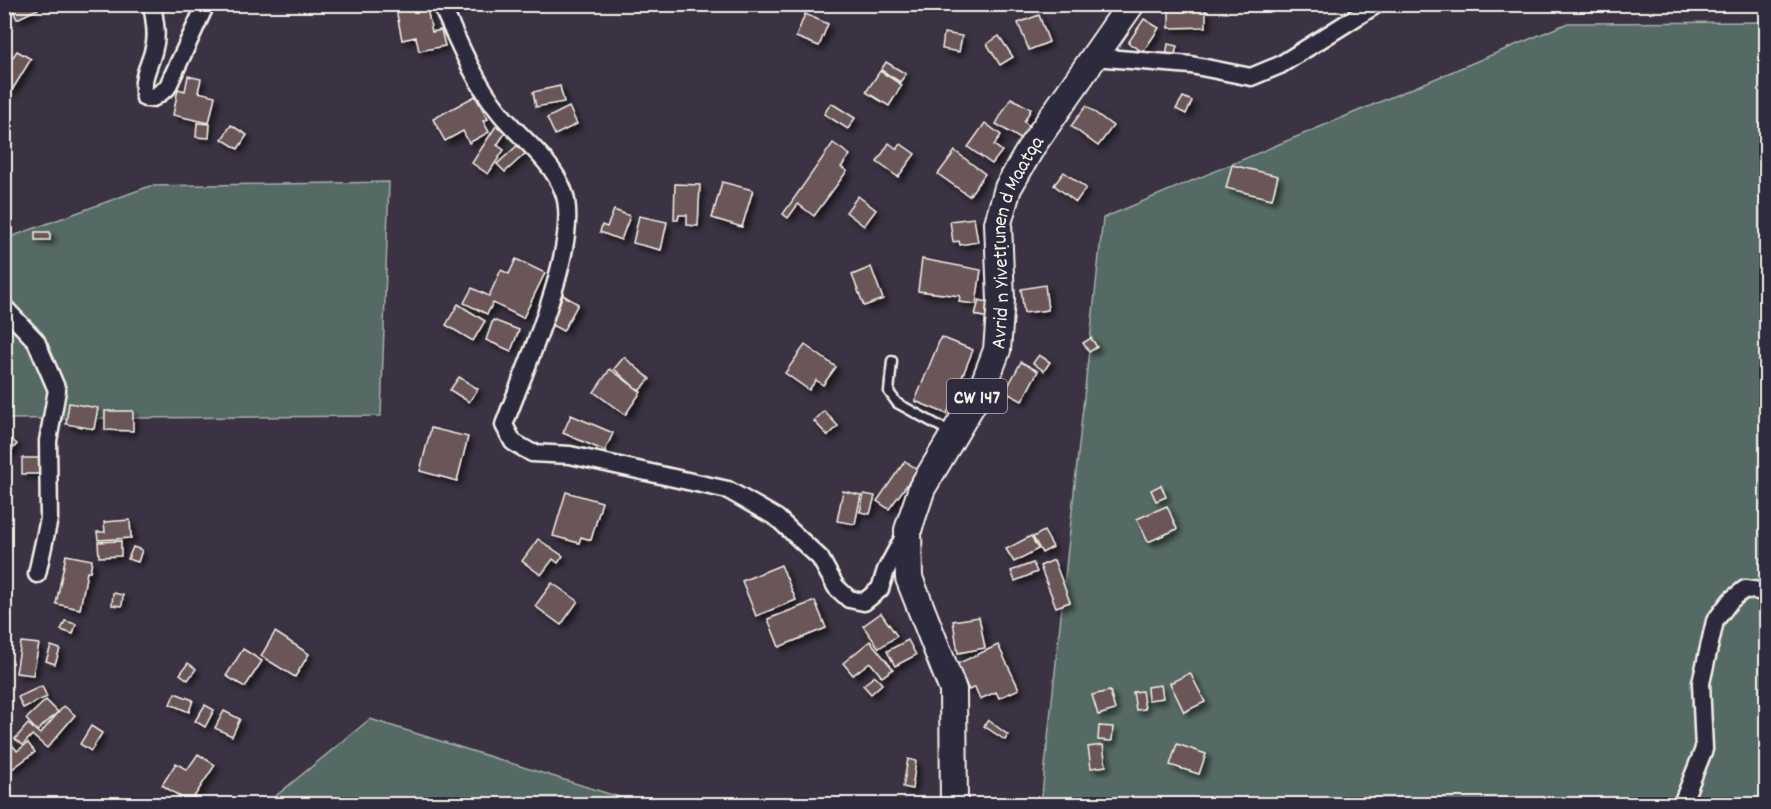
<svg xmlns="http://www.w3.org/2000/svg" width="1771" height="809" viewBox="0 0 1771 809" font-family="Dekko,sans-serif">
<style>
.green{fill:#576b65;stroke:#a6aea6;stroke-width:1.5}
.building{fill:#6a5659;stroke:#f4f1e8;stroke-width:1.5;filter:url(#shadow)}
.lines{fill:none;stroke-linecap:round;stroke-linejoin:round}
.lane-casing{stroke:#f4f1e8;stroke-width:13}
.street-casing{stroke:#f4f1e8;stroke-width:21}
.primary-casing{stroke:#f4f1e8;stroke-width:30}
.lane{stroke:#2f2a3d;stroke-width:8}
.street{stroke:#2f2a3d;stroke-width:16}
.primary{stroke:#2f2a3d;stroke-width:26}
.labels{text-anchor:middle;stroke-width:4.5;stroke-linejoin:round;paint-order:stroke}
.shield{fill:#2f2a3d;stroke:#b9b5b5;stroke-width:1.5}
.shield-label{font-size:20px;font-weight:bold;fill:#f4f1e8}
.street-label{font-size:21px;fill:#f4f1e8;stroke:#2f2a3d}
</style>
<defs>
<filter id="shadow"><feDropShadow dx="4" dy="4" stdDeviation="3" flood-color="#0009"/></filter>
</defs>
<rect width="100%" height="100%" fill="#3b3343"/>
<filter id="ink" filterUnits="userSpaceOnUse"><feTurbulence type="fractalNoise" baseFrequency=".0167" numOctaves="2"/><feDisplacementMap in="SourceGraphic" scale="12" xChannelSelector="R" yChannelSelector="G"/><feConvolveMatrix kernelMatrix="1 2 1 2 8 2 1 2 1" color-interpolation-filters="sRGB"/></filter>
<g filter="url(#ink)">
<g class="green">
<polygon points="1766,22 1766,804 1041,804 1103,218 1568,23"/>
<polygon points="389,182 381,416 5,419 5,239 150,186"/>
<polygon points="370,719 641,804 266,804"/>
</g>
<g class="building">
<polygon points="10,4 35,4 38,9 17,19"/>
<polygon points="395,4 426,4 432,32 441,30 445,46 419,51 416,37 402,40"/>
<polygon points="1169,4 1193,4 1193,10 1206,9 1206,27 1169,28"/>
<polygon points="805,14 828,24 819,46 796,37"/>
<polygon points="1039,15 1049,42 1029,50 1018,23"/>
<polygon points="1144,19 1159,28 1143,52 1128,43"/>
<polygon points="944,33 962,36 959,52 942,49"/>
<polygon points="999,36 1013,57 1000,65 987,44"/>
<polygon points="1168,44 1177,46 1174,58 1166,56"/>
<polygon points="17,51 31,59 11,92 4,87 4,70"/>
<polygon points="886,62 906,74 900,82 881,70"/>
<polygon points="880,71 902,85 889,106 866,92"/>
<polygon points="188,76 201,79 198,92 215,96 209,123 173,115 178,89 185,91"/>
<polygon points="560,86 564,102 536,107 533,92"/>
<polygon points="475,96 488,119 483,121 489,132 469,143 463,131 445,141 433,119"/>
<polygon points="1183,97 1192,101 1186,114 1176,109"/>
<polygon points="1011,98 1031,109 1024,122 1030,126 1022,140 996,124"/>
<polygon points="831,103 855,118 848,129 824,114"/>
<polygon points="1086,106 1113,126 1098,146 1071,126"/>
<polygon points="569,107 577,124 555,135 547,118"/>
<polygon points="197,123 210,124 209,138 196,137"/>
<polygon points="985,123 1001,135 994,145 1002,151 992,164 968,147"/>
<polygon points="231,125 247,135 238,149 222,139"/>
<polygon points="496,126 506,132 497,145 504,150 488,174 472,163"/>
<polygon points="833,143 850,155 841,167 847,171 814,216 798,204 788,218 783,214"/>
<polygon points="889,143 897,149 901,144 915,154 898,177 877,162"/>
<polygon points="519,144 527,152 505,172 497,164"/>
<polygon points="955,151 985,174 969,196 938,174"/>
<polygon points="1232,165 1278,176 1272,199 1226,188"/>
<polygon points="1064,172 1086,188 1076,202 1054,185"/>
<polygon points="722,182 753,190 742,227 712,218"/>
<polygon points="675,184 700,185 698,226 687,225 687,215 679,215 678,220 674,220"/>
<polygon points="858,196 876,210 864,226 846,212"/>
<polygon points="614,210 630,216 621,240 600,232 602,225 607,227"/>
<polygon points="639,216 667,222 661,250 633,243"/>
<polygon points="974,218 978,242 960,245 959,241 953,242 950,221"/>
<rect x="35" y="232" width="15" height="8"/>
<polygon points="516,259 545,273 523,318 493,303 487,314 464,303 472,288 489,296 501,270 509,274"/>
<polygon points="922,259 981,270 976,304 959,302 960,296 918,291"/>
<polygon points="871,267 883,299 864,306 852,275"/>
<polygon points="1045,285 1048,310 1024,313 1021,289"/>
<polygon points="563,295 578,304 563,331 548,323"/>
<polygon points="979,300 991,303 987,318 975,315"/>
<polygon points="458,304 485,321 473,341 446,325"/>
<polygon points="493,320 519,330 511,351 486,340"/>
<polygon points="941,337 973,350 947,414 915,401"/>
<polygon points="1091,338 1097,347 1089,352 1083,343"/>
<polygon points="805,345 836,367 823,385 816,380 809,390 785,373"/>
<polygon points="1039,355 1050,362 1044,371 1033,363"/>
<polygon points="624,357 650,379 639,391 614,369"/>
<polygon points="1021,362 1038,371 1022,401 1005,392"/>
<polygon points="610,369 641,392 625,415 594,392"/>
<polygon points="459,377 478,389 469,402 450,390"/>
<polygon points="69,403 98,408 94,429 66,424"/>
<polygon points="105,411 133,411 133,431 105,430"/>
<polygon points="824,411 838,426 828,436 814,421"/>
<polygon points="571,415 613,433 605,451 563,433"/>
<polygon points="431,428 468,437 457,481 420,471"/>
<polygon points="6,435 17,444 8,454 4,452"/>
<rect x="22" y="458" width="21" height="16"/>
<polygon points="905,461 918,470 889,509 877,501"/>
<polygon points="1161,485 1166,497 1156,501 1151,490"/>
<polygon points="843,491 861,495 855,524 837,521"/>
<polygon points="566,492 602,502 591,540 581,537 579,543 553,536"/>
<polygon points="864,494 875,496 870,514 860,512"/>
<polygon points="1167,506 1177,529 1148,542 1137,519"/>
<polygon points="130,520 131,538 98,540 97,532 105,532 104,522"/>
<polygon points="1044,531 1053,547 1042,553 1033,537"/>
<polygon points="1031,536 1038,549 1014,562 1006,549"/>
<polygon points="538,539 563,556 558,563 553,559 541,575 522,561"/>
<polygon points="121,541 121,556 99,557 98,542"/>
<polygon points="133,547 142,550 138,562 128,559"/>
<polygon points="66,555 92,560 90,572 87,572 80,609 56,604"/>
<polygon points="1054,560 1070,602 1056,607 1040,566"/>
<polygon points="1033,563 1037,572 1015,581 1011,571"/>
<polygon points="781,565 796,600 756,616 742,581"/>
<polygon points="552,583 578,601 561,625 535,606"/>
<polygon points="113,593 123,595 122,606 112,605"/>
<polygon points="815,601 826,628 779,647 768,619"/>
<polygon points="881,613 897,636 879,648 863,626"/>
<polygon points="979,617 985,648 958,653 953,621"/>
<polygon points="65,621 76,624 73,634 61,630"/>
<polygon points="275,632 309,654 295,677 261,656"/>
<polygon points="908,640 916,655 895,666 887,651"/>
<polygon points="870,641 893,669 882,677 870,662 853,675 843,663"/>
<polygon points="21,642 39,644 33,675 16,673"/>
<polygon points="998,645 1019,689 999,698 996,692 980,699 975,687 969,690 957,664"/>
<polygon points="51,646 60,649 55,664 46,661"/>
<polygon points="243,649 262,661 245,687 226,676"/>
<polygon points="188,663 196,669 188,680 180,674"/>
<polygon points="1190,673 1205,702 1184,712 1170,683"/>
<polygon points="875,676 882,684 871,694 863,685"/>
<polygon points="1161,685 1163,698 1148,700 1147,687"/>
<polygon points="42,686 47,697 23,708 18,697"/>
<polygon points="1110,691 1115,710 1098,715 1092,695"/>
<polygon points="1142,691 1145,709 1136,710 1133,692"/>
<polygon points="175,693 193,700 189,712 170,704"/>
<polygon points="46,700 58,712 37,731 26,719"/>
<polygon points="205,705 214,710 205,727 195,721"/>
<polygon points="64,706 75,715 47,748 32,735 23,745 15,739 28,724 40,734"/>
<polygon points="224,711 240,719 232,736 215,728"/>
<polygon points="988,720 1008,735 1005,740 984,726"/>
<polygon points="91,726 102,733 91,751 80,744"/>
<polygon points="1099,726 1113,727 1112,741 1098,740"/>
<polygon points="10,742 17,751 28,743 35,752 12,769 4,759 4,746"/>
<polygon points="1177,744 1206,754 1199,774 1170,765"/>
<polygon points="1103,745 1106,766 1091,768 1088,747"/>
<polygon points="198,754 215,765 190,803 162,785 176,763 187,770"/>
<polygon points="908,759 916,761 912,789 903,787"/>
</g>
<g class="lines">
<defs>
<polyline id="lane" points="892,361 889,392 897,403 952,433"/>
<g id="street">
<path d="M152,4C154,18 158,34 154,48C150,67 140,77 145,98H153L167,88L206,4"/>
<path d="M441,4C458,41 474,81 500,113C520,138 551,159 563,190C584,240 523,373 504,425L513,442L532,453L570,455L728,490L777,518L820,558L836,587L849,599L864,602L880,589L886,570L906,533"/>
<polyline points="1094,57 1191,65 1251,77 1280,65 1377,4"/>
<polyline points="4,307 36,341 57,390 48,441 49,519 37,574"/>
<polyline points="1682,804 1704,749 1701,683 1715,621 1731,600 1745,589 1766,592"/>
</g>
<g id="primary">
<path id="s1" d="M954,804L953,690L909,578L908,530L922,488L984,384L997,350L1001,300L998,223L1008,188L1032,146L1131,4"/>
</g>
</defs>
<use href="#lane" class="lane-casing"/>
<use href="#street" class="street-casing"/>
<use href="#primary" class="primary-casing"/>
<use href="#lane" class="lane"/>
<use href="#street" class="street"/>
<use href="#primary" class="primary"/>
</g>
</g>
<g class="labels">
<rect class="shield" x="947" y="379" width="60" height="34" rx="4.5"/>
<g class="shield-label">
<text x="977" y="403">CW 147</text>
</g>
<g class="street-label">
<text dy="7" stroke="none"><textPath href="#s1" startOffset="596">Avrid n Yivetṛunen d Maatqa</textPath></text>
</g>
</g>
<rect width="1771" height="809" fill="none" stroke="#2f2a3d" stroke-width="24"/>
<rect x="12" y="12" width="1747" height="785" fill="none" stroke="#f4f1e8" stroke-width="2" filter="url(#ink)"/>
</svg>
